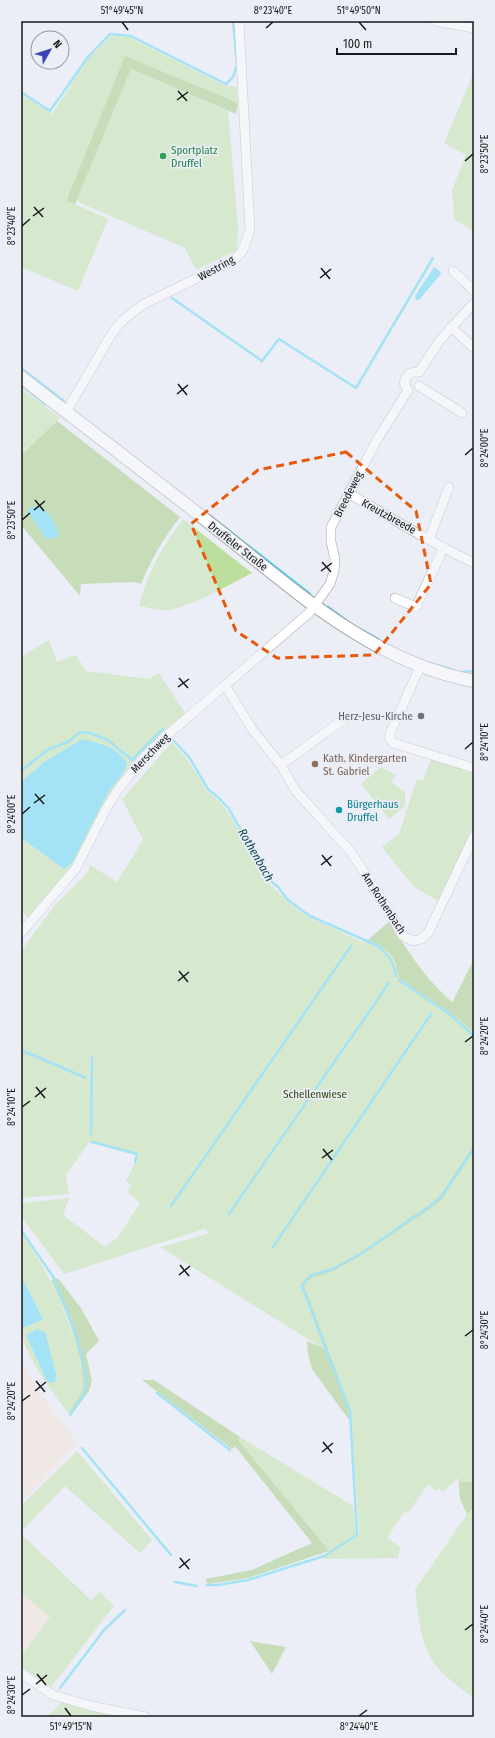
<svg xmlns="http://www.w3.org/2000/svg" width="495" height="1738" viewBox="0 0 495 1738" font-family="'Fira Sans Condensed',sans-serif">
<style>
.industrial{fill:#f3e0d0}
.green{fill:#bddf9e;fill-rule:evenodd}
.forest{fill:#9cc771}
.water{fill:#4dd5f4}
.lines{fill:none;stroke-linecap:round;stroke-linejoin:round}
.stream{stroke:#4dd5f4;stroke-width:2.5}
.minor-casing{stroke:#9fa1a9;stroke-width:10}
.tertiary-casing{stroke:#9fa1a9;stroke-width:14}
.minor{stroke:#fff;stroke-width:9}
.tertiary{stroke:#fff;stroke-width:12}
.marked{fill:none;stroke:#e8590c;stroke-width:3;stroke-dasharray:8 5;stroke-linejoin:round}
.ticks{fill:none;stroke:#18191c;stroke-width:1.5}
.leisure-dot{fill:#2e9e5b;stroke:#ebeef5;stroke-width:1.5}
.worship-dot{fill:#6b7280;stroke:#ebeef5;stroke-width:1.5}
.education-dot{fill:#8d6e63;stroke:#ebeef5;stroke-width:1.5}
.culture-dot{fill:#0f9aa8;stroke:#ebeef5;stroke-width:1.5}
.labels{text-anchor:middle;stroke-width:3.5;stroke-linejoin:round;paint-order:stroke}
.leisure-label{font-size:11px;fill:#27864d;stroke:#ebeef5;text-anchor:start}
.street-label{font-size:11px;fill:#18191c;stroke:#ebeef5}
.worship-label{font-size:11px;fill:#5b616d;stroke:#ebeef5;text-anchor:end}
.education-label{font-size:11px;fill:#785e54;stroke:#ebeef5;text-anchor:start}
.culture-label{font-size:11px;fill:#0d838f;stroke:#ebeef5;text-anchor:start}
.park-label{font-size:11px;fill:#2c4607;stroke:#ebeef5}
.water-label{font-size:12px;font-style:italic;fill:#0d4956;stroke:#ebeef5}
.neatline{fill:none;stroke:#18191c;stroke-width:1.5}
.ticks-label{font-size:10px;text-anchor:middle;fill:#18191c}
</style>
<rect width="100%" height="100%" fill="#ebeef5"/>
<g class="industrial">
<polygon points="21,1358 32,1381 78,1444 21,1502"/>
<polygon points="21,1593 50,1617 21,1656"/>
</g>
<g class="green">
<polygon points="110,36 130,37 224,85 237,87 238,103 125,57 66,200 108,219 78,291 21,267 21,94 52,114 88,59"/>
<polygon points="474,64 474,232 454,219 452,190 466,155 444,143 471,79"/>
<polygon points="131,69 228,111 238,228 237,250 196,270 185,248 76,201"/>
<polygon points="21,388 60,418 21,455"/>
<path d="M183,519L252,573C232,583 185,611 164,610C156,610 147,607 139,606C149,569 161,550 183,519Z"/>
<path d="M49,640L57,662L76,655L86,671L149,679L159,673L185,713L167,728L132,763L115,788L74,869L29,918L21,911V838L64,869L72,863C87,832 101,797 125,771L82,739L44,762L21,782V657Z"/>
<path d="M172,742L187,759L207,791L218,800L228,812L244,838L258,864L262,867L263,878L295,908L309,917L364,943L390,921L402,942L429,980L474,1022V1698C456,1685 434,1670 426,1648C419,1630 418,1609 415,1590L467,1514L460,1499L458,1478L442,1492L439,1489L436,1491L428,1484L408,1513L405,1511L387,1538L400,1547L398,1558L324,1559V1557L359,1535L351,1411L329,1352L160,1247L210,1233L204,1229L64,1274L21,1216V1203L69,1198L63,1215L105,1247L118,1237L140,1203L127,1192L132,1185L126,1181L138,1156L91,1142H89L66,1175L69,1194L21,1198V951L55,905L88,872L90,865L117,882L143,840L122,799Z"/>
<polygon points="431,759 474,771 474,825 440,902 414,887 382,847 399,834 417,779 423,781"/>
<polygon points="381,767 396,775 391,782 405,792 405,806 389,819 361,784"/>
<path d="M21,1232C48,1271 65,1306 78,1352C80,1361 86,1379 84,1388C83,1397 73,1407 69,1414C54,1395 21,1351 21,1328L43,1319L27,1287L21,1278ZM37,1329L47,1382L26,1335Z"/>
<polygon points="240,1437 353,1506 356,1535 329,1551 237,1440"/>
<polygon points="77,1451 152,1540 140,1553 65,1486 21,1532 21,1506"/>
<polygon points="21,1534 91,1600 100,1592 114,1606 51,1687 21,1667 21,1656 50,1617 21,1593"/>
<polygon points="63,1701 132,1717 47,1717"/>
</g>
<g class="forest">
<polygon points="125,56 238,103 236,114 131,69 75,204 66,201"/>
<path d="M57,421L180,517C164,538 151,559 141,584L135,582L81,584L80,596L21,525V455Z"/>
<path d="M390,921C408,954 425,977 452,1003L474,959V1032L452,1014L400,979C397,974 397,970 396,964C392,951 379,944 368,940Z"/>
<path d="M474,1145V1150L442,1199L430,1209L355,1259L329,1273L312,1277L304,1285L351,1411L349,1420L312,1369L308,1354L307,1341L325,1349L301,1285C311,1270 317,1275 332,1268C367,1252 398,1225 431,1204L440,1196Z"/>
<polygon points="58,1278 81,1308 99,1341 86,1354 92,1381 89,1391 70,1417 69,1414 84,1388 81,1362 69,1319 51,1280"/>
<polygon points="142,1380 154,1380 240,1437 238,1440 329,1551 248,1578 208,1584 205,1579 252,1570 312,1543 235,1446 232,1449"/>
<polygon points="459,1482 474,1482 474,1506 467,1514 460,1499"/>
<polygon points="250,1641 286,1647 272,1674"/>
</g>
<g class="water">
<polygon points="434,267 441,272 440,275 419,300 416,300 415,296"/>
<path d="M35,506C49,509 55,523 59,536L47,540L29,513L28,509Z"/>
<path d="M82,739C100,743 118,747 127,764C124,775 114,783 108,793C95,816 84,839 72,863L64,869L21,838V782L44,762Z"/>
<polygon points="21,1278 27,1287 43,1319 21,1329"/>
<polygon points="37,1329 45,1332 57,1378 53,1383 47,1382 26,1335"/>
</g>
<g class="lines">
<g class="stream">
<polyline points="21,92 50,111 88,57 110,34 131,36 226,84 233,77 237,65 233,21"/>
<polyline points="172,298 262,361 279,339 356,388 433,258"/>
<polyline points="21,368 64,401"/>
<polyline points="21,385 45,404"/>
<polyline points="209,515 310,594"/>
<polyline points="328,607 347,621"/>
<polyline points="360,629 378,639"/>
<polyline points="430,663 454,670"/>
<polyline points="462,672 474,671"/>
<path d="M172,739L189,757L208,789L219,798L229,809L259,862L264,867L266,877L278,887L287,899L296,906L310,916L376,945C388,953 394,962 396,976"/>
<polyline points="21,771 47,750 68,742 79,733 87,732 108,740 132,760 163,729"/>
<polyline points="399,980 451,1015 474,1036"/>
<polyline points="21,1050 86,1078"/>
<polyline points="91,1134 92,1058"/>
<polyline points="92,1142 137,1154 135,1162"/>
<polyline points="171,1206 351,946"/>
<polyline points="229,1214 389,983"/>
<polyline points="21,1230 54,1278 78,1341 87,1381 84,1395 70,1414"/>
<polyline points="273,1247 431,1014"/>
<polyline points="157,1393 230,1450"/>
<polyline points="82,1448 171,1555"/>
<polyline points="175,1582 197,1586"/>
<polyline points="207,1585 218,1585 248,1580 324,1556 357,1535 350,1411 302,1286 311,1275 333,1269 362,1253 430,1206 441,1197 474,1148"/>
<polyline points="60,1688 104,1630 125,1610"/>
</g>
<defs>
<g id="minor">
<polyline points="435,21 474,28"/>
<polyline points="453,271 474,291"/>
<polyline points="451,327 474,348"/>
<polyline points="419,372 440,340 474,303"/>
<polyline points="419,386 462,413"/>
<path d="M408,390L404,383C407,374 410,372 419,372"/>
<polyline points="66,412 111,335 122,321 142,305 234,260 243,250 250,229 239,21"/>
<path d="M348,493C390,517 431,543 474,563"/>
<polyline points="429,539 449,487"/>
<polyline points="395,598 416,607 443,549"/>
<path d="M420,667L391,731C389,737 389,739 393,743L474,768"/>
<polyline points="225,685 252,729 281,765 295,790 351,852 388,909 402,935 413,941 421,939 428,933 474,836"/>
<polyline points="281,765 347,717"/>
<polyline points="21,933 76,868 106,809 117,791 145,756 165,737 310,612 330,584 334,571 335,559 331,542 331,527 377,440 408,390"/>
<polyline points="21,1673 53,1695 91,1706 146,1717"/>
</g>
<path id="tertiary" d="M21,377C83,425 146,473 207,521C289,585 369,662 474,681"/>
</defs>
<use href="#minor" class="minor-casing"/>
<use href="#tertiary" class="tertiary-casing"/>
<use href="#minor" class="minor"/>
<use href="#tertiary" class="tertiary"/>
</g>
<path d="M0 0H495V1738H0ZM346,452L416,511L431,584L374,655L277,658L236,631L191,524L258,470Z" fill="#ebeef5" fill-opacity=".55" fill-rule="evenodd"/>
<path class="marked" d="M346,452L416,511L431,584L374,655L277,658L236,631L191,524L258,470Z"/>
<path class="ticks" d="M122,22L128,30M359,22L366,30M266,28L273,22M178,91L187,101M177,100L188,92M465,161L473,154M34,207L43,217M33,216L44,208M22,226L30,219M321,268L330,279M320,278L331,269M178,384L187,395M177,394L188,385M465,455L473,448M35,500L44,511M34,510L45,501M22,520L30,513M322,562L331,572M321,571L332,563M179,678L188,688M178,687L189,679M465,749L473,742M35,794L44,804M34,803L45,795M22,814L30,807M322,855L331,866M321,865L332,856M179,971L188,982M178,981L189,972M465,1042L473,1036M36,1087L45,1098M35,1097L46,1088M22,1107L30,1101M323,1149L332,1160M322,1158L333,1150M180,1265L189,1276M179,1275L190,1266M465,1336L473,1330M36,1381L45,1392M35,1391L46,1382M22,1401L30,1395M323,1442L332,1453M322,1452L333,1443M180,1558L189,1569M179,1568L190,1559M465,1630L473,1624M37,1674L46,1685M36,1684L47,1675M22,1695L30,1689M65,1708L71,1716M359,1716L367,1710"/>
<circle class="leisure-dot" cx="163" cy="156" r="4"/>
<circle class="worship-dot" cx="421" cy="716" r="4"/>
<circle class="education-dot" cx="315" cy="764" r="4"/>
<circle class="culture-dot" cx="339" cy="810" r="4"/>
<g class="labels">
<g class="leisure-label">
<text x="171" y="154">Sportplatz<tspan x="171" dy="13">Druffel</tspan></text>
</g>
<g class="street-label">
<text transform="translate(216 268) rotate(-29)" y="4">Westring</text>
<text transform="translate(348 494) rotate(-63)" y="4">Breedeweg</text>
<text transform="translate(389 516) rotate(29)" y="4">Kreutzbreede</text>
<text transform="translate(238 546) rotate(38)" y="4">Druffeler Straße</text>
<text transform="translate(150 753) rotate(-46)" y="4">Merschweg</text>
<text transform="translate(384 903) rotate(57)" y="4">Am Rothenbach</text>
</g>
<g class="worship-label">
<text x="413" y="720">Herz-Jesu-Kirche</text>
</g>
<g class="education-label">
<text x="323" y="762">Kath. Kindergarten<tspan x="323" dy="13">St. Gabriel</tspan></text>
</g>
<g class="culture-label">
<text x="347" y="808">Bürgerhaus<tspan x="347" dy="13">Druffel</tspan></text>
</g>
<g class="park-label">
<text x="315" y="1098">Schellenwiese</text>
</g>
<g class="water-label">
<text transform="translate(256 855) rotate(60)" y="4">Rothenbach</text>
</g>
</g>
<rect width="495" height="1738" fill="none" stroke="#ebeef5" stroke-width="44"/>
<g transform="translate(50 50) rotate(51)"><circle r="19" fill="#ebeef5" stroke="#97999e"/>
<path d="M0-3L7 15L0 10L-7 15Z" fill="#3b44b8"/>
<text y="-6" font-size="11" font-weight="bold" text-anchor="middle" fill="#18191c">N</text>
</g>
<path d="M337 48v6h119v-6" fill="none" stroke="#18191c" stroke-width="2"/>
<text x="343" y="48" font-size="12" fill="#18191c" stroke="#ebeef5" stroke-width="3" paint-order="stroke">100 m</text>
<rect x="22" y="22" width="451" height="1694" class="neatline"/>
<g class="ticks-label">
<text x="122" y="14">51°49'45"N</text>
<text x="273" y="14">8°23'40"E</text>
<text x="359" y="14">51°49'50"N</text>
<text transform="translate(484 154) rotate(-90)" y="4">8°23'50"E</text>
<text transform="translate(11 226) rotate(-90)" y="4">8°23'40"E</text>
<text transform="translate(484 448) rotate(-90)" y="4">8°24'00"E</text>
<text transform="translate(11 520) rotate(-90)" y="4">8°23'50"E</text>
<text transform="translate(484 742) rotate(-90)" y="4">8°24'10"E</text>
<text transform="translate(11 814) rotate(-90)" y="4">8°24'00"E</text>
<text transform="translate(484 1036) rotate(-90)" y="4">8°24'20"E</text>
<text transform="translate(11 1107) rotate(-90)" y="4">8°24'10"E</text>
<text transform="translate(484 1330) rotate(-90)" y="4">8°24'30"E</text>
<text transform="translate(11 1401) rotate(-90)" y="4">8°24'20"E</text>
<text transform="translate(484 1624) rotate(-90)" y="4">8°24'40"E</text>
<text transform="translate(11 1695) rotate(-90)" y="4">8°24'30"E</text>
<text x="71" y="1730">51°49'15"N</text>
<text x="359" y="1730">8°24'40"E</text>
</g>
</svg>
